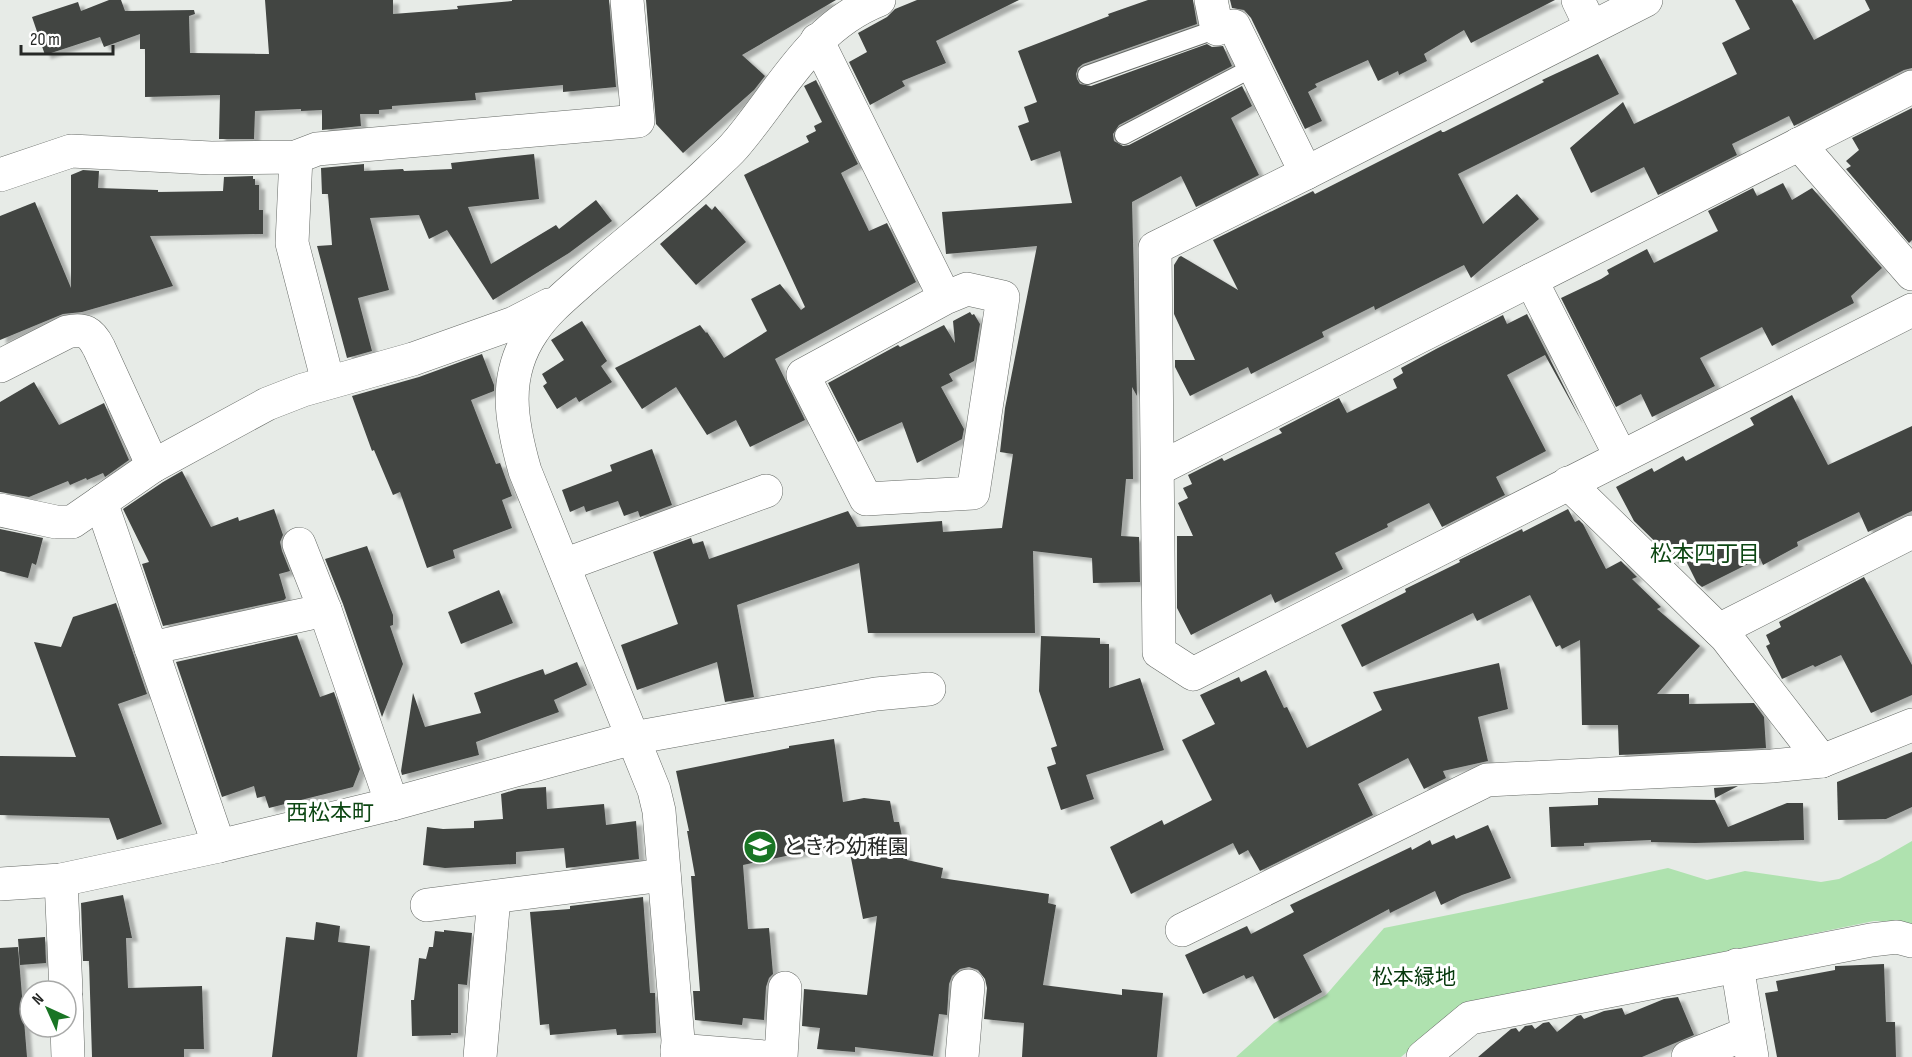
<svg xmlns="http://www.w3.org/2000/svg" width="1912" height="1057" viewBox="0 0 1912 1057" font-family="'Sofia Sans Condensed','Noto Sans JP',sans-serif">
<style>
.green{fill:#afe2af}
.building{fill:#424542;filter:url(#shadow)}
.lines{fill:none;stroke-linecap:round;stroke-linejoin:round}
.service-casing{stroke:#666a66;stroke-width:20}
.minor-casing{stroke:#666a66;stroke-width:34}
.service{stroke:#fff;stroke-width:18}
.minor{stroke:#fff;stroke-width:33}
.labels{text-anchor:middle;stroke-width:6;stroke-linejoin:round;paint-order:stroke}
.poi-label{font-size:21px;fill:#262826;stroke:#fff;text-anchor:start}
.park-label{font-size:21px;fill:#05380b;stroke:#fff}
.neighbourhood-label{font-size:22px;fill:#0d4713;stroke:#fff}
</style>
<defs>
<filter id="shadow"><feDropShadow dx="6" dy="4" stdDeviation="1.5" flood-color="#0004"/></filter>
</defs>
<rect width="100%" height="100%" fill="#e7ebe7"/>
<polygon class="green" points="1912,841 1912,925 1894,922 1874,921 1462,1006 1401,1057 1236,1057 1274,1023 1326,995 1384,928 1503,904 1668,868 1707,880 1745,871 1821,882 1839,879 1879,860"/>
<g class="building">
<polygon points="109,0 121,0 125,11 194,10 195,14 189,16 190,53 269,54 265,0 393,0 393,14 458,9 457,6 512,1 512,0 609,0 616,87 563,92 563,85 475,93 476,100 392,106 392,109 379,110 379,114 360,114 361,126 322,130 322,110 301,111 301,109 255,111 254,139 219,139 220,95 145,97 145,49 140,49 140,34 104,47 100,37 45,55 32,17 78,2 81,11"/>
<polygon points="646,0 836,0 742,55 765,76 754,90 683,153 656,124"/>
<polygon points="917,0 1019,0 936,41 946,63 902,81 905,86 870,105 849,62 867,52 858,33 887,17 895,9"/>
<polygon points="1148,0 1193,0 1197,24 1083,64 1078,68 1076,74 1077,79 1080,84 1091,86 1207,44 1212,47 1223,46 1232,66 1119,125 1113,134 1114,141 1123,146 1129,145 1242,86 1252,106 1231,118 1259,175 1196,207 1181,176 1132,202 1137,396 1132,387 1133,479 1126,479 1121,536 1139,537 1140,582 1093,583 1092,558 1033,551 1035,633 868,633 859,563 737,605 754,697 725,702 717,662 637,690 621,645 678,624 653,552 691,538 693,544 703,541 709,559 848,511 857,527 942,521 943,532 1002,528 1013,454 1000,452 1005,408 1037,246 946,254 942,212 1072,203 1060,151 1031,161 1018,126 1029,122 1024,107 1037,102 1018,51 1109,16 1108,14"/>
<polygon points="1230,0 1555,0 1471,43 1464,30 1424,54 1427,61 1399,75 1398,71 1378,81 1368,60 1315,84 1317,87 1308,92 1322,121 1305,129 1251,18 1244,10 1232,8"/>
<polygon points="1735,0 1792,0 1814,40 1870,10 1865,0 1912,0 1912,68 1904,70 1794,126 1789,116 1732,144 1737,155 1658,195 1644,167 1591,193 1570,148 1623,102 1634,124 1737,74 1722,43 1750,29"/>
<polygon points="1598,54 1619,94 1458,174 1483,224 1517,194 1539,219 1471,278 1464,265 1375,310 1374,306 1322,332 1324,337 1251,374 1248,367 1190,396 1175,367 1175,360 1195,360 1174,314 1174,265 1179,257 1181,256 1238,290 1213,240 1313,191 1315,194 1441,130 1442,132 1444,132 1544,82 1542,80"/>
<polygon points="816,80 858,164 841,173 869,231 887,223 916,282 775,359 805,420 750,447 736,420 707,435 676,387 642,409 615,368 700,325 706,333 707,332 724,358 767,331 751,299 780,284 801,310 805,307 744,175 809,142 806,136 816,131 814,126 822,122 804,86"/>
<polygon points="1912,108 1912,240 1909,243 1846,169 1851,166 1846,161 1859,150 1852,138"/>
<polygon points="534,154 539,199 468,207 491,264 556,225 559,229 596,200 612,221 569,253 493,300 447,230 429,239 419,215 370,218 389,290 358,298 372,351 347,358 317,246 332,245 328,194 322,194 321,168 364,164 364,171 403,169 404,171 452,169 451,163"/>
<polygon points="83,170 99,171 98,188 158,190 158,192 223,191 224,177 253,176 253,179 255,179 255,185 259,185 259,210 263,210 263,234 150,236 173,286 82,312 63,314 0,340 0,216 35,202 71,288 71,175"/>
<polygon points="1783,183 1792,200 1812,188 1882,268 1851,296 1854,303 1772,346 1762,327 1700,358 1715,386 1652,417 1641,394 1616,407 1561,298 1601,279 1609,274 1607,270 1647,249 1654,263 1718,231 1708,211 1753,188 1757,196"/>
<polygon points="706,204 712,210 715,206 746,242 696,285 660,244"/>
<polygon points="970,312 972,315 974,314 980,324 974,361 949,374 953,381 941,387 964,429 962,439 917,463 902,422 858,442 828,383 898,345 900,347 944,325 955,343 953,321"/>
<polygon points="1527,314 1583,424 1545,355 1507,375 1546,451 1496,477 1505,495 1442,527 1429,503 1387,524 1388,527 1335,553 1343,569 1275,603 1271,594 1191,635 1177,608 1177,536 1193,536 1178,503 1188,498 1183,488 1192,484 1188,475 1222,458 1224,461 1282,433 1279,429 1339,398 1347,413 1397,388 1393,379 1403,373 1401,368 1436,349 1503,315 1507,324"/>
<polygon points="582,321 607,361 601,366 612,382 579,402 576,397 557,409 543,386 547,383 542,374 564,360 551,340"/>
<polygon points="482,354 494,385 494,391 471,400 496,464 500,463 512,496 502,500 512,528 453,550 455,558 427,568 400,492 393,495 374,450 372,451 352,396 419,377"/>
<polygon points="34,382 59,425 104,403 129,460 105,477 103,473 87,480 86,478 70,485 68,481 29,497 0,492 0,402"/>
<polygon points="1792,395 1828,465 1912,426 1912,511 1868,532 1859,512 1797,542 1798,546 1763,565 1760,558 1702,587 1697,583 1684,557 1675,561 1634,521 1616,487 1652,468 1654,472 1683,456 1686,461 1754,425 1750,418"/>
<polygon points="652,449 672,505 640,517 638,511 624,516 618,501 586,512 584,506 570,512 562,490 612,471 610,465"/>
<polygon points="182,471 211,527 238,517 239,521 274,509 283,535 280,542 282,551 290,571 279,574 286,598 284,600 163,626 142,564 149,562 123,509 163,482"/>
<polygon points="1568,509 1575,522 1579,520 1583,524 1606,569 1621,561 1637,577 1632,579 1661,607 1657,609 1700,646 1657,694 1689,694 1689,704 1754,703 1764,717 1766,748 1619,755 1618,725 1582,725 1580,640 1562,649 1560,645 1556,647 1530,595 1477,621 1473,613 1362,667 1341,625 1406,592 1405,589 1460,562 1459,560 1522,529 1523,532"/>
<polygon points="0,529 43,538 36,565 32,563 28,578 0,571"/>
<polygon points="367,546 393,615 393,625 390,626 403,664 382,717 343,604 325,559"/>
<polygon points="1864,577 1912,665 1912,695 1871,713 1841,655 1815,667 1813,665 1782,679 1766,646 1770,644 1766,635 1781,627 1779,622"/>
<polygon points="499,590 513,623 461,644 448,612"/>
<polygon points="116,603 147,694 118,704 162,824 117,840 109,818 0,815 0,756 76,757 34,642 61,647 73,617"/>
<polygon points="297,635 320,697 334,692 360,769 353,787 269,808 265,796 257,798 254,786 222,797 176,662"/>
<polygon points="1041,636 1100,638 1100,644 1109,644 1109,688 1140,678 1164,750 1086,775 1094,799 1061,810 1047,767 1056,764 1051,748 1057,746 1039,691"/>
<polygon points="577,662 587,685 554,700 559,712 476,742 479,755 402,775 401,771 413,693 425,727 481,713 474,693 543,669 545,675"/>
<polygon points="1499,663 1508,709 1478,717 1488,761 1443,771 1446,778 1424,789 1408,758 1358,784 1373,815 1260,871 1248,850 1239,855 1233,843 1131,894 1110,847 1162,820 1164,825 1212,800 1182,740 1215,724 1200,695 1239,677 1241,682 1266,670 1284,708 1287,707 1307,748 1382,710 1373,692"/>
<polygon points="834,739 843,802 864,798 890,801 894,822 899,822 907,860 943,868 941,878 1049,894 1048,903 1056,905 1043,985 1122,995 1122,989 1163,993 1157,1057 1022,1057 1024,1023 984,1019 987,988 985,979 978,970 969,967 960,969 952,976 949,984 947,1015 939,1014 933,1056 855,1047 855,1052 817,1049 820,1028 802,1026 804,989 867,995 877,916 863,919 848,843 743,865 748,929 769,928 773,974 769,978 766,987 764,1020 743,1018 742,1025 695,1020 693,991 700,991 691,876 695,876 687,831 689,831 676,771 789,748 789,746"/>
<polygon points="1912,752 1912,807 1886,819 1838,820 1837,782"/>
<polygon points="1738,786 1715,798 1714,788"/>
<polygon points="546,787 547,809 604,804 606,825 636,821 639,859 566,868 564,848 516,852 516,864 445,868 423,865 427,827 443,829 474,828 474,821 503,819 501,794 518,789"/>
<polygon points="1598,798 1715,800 1728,827 1787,803 1803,803 1804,840 1695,843 1651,842 1651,840 1584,843 1584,846 1551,847 1549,807 1598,805"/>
<polygon points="1488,825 1511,878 1462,895 1441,905 1435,891 1390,913 1389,909 1303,955 1322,992 1274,1019 1253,976 1246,979 1244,975 1203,994 1185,955 1247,926 1251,934 1294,912 1290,905 1411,847 1412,850 1430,840 1432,845 1454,835 1456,839"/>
<polygon points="123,895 132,938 126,938 128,988 202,986 204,1049 184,1049 184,1057 92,1057 89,961 83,961 81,903"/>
<polygon points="643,897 650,993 655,993 656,1033 617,1035 616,1029 550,1035 549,1024 540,1025 530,912 570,909 570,906"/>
<polygon points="316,922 340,926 338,942 370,946 357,1057 272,1057 286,937 314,940"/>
<polygon points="444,930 472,933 467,985 458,984 458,1033 451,1033 451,1035 412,1036 411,1000 414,1000 419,958 426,959 429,947 433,947 435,931 444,932"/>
<polygon points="45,937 46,963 20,965 18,939"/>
<polygon points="18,947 27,1057 0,1057 0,948"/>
<polygon points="1884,964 1886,1022 1895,1022 1896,1057 1777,1057 1765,993 1778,991 1776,981 1835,970 1835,966 1837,966"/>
<polygon points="1678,997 1694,1035 1642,1057 1478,1057 1511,1029 1516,1028 1519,1032 1525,1026 1532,1025 1535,1029 1543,1023 1549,1022 1557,1032 1577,1016 1581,1015 1584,1019 1604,1011 1622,1008 1625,1015 1664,999"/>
</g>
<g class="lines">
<defs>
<g id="service">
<polyline points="1087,75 1217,29"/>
<polyline points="1124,135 1254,67"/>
</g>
<g id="minor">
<polyline points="1211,0 1217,29"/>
<polyline points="1578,0 1591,27"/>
<polyline points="1646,0 1306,173 1155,248 1159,652 1193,674 1912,310"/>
<polyline points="1234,26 1306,173"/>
<polyline points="817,40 945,298 803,375 866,499 973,493 1003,297 967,289 945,298"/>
<polyline points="1799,144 1912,274"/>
<polyline points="296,157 292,243 328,382"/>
<polyline points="0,175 71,151 211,158 296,157 317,149 638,121 627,0"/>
<polyline points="1531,280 1621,457"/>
<path d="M0,366L67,332C84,328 91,332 99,348L153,466"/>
<polyline points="1158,469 1912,87"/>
<polyline points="1568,483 1726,637 1822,761"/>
<polyline points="0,510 56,522 72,522 101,502"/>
<polyline points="299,544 325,610"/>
<polyline points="564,565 766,491"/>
<polyline points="1719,630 1912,532"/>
<polyline points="151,648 325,610 392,804"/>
<polyline points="219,846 101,502 153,466 267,404 303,390 413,359 514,323 549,305"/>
<polyline points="61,880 66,991"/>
<polyline points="0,884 61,880 219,846 392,804 633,738 876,694 929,689"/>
<polyline points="427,905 664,875"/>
<polyline points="1182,930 1487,780 1772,766 1822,761 1912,725"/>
<polyline points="1737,965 1748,1033"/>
<polyline points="66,997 68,1057"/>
<polyline points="677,1050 765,1057"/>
<polyline points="480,1057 494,897"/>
<path d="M677,1057L678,1040L659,811L654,790L525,471C511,422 502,376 533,331C546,311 566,295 584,279C626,242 671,208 711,169C720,160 730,152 737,143C782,90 811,27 879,0"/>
<polyline points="781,1057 785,988"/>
<polyline points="962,1057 968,986"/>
<polyline points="1423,1057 1470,1018 1871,940 1897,937 1912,941"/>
<polyline points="1688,1057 1748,1033 1752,1057"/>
</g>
</defs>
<use href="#service" class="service-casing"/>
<use href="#minor" class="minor-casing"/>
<use href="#service" class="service"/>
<use href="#minor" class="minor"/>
</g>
<defs>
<symbol id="school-disc" viewBox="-11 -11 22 22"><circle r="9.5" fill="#197524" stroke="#fff"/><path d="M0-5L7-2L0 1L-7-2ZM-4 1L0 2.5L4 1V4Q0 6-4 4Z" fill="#fff"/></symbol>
</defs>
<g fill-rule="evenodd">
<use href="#school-disc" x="741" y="828" width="38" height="38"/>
</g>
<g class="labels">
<g class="poi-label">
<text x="783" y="854">ときわ幼稚園</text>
</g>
<g class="park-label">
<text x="1414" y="984">松本緑地</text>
</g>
<g class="neighbourhood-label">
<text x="1705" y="561">松本四丁目</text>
<text x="330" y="820">西松本町</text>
</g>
</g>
<g transform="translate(48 1009) rotate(315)"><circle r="28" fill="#ffffff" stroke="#a8a9a8" stroke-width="1.5"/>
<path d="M0-4.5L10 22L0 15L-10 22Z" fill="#197524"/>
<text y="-9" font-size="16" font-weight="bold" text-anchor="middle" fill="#262826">N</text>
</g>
<path d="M21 45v9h92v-9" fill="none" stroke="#262826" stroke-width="3"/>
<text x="30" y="45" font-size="18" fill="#262826" stroke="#ffffff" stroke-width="4.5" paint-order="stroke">20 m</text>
</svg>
